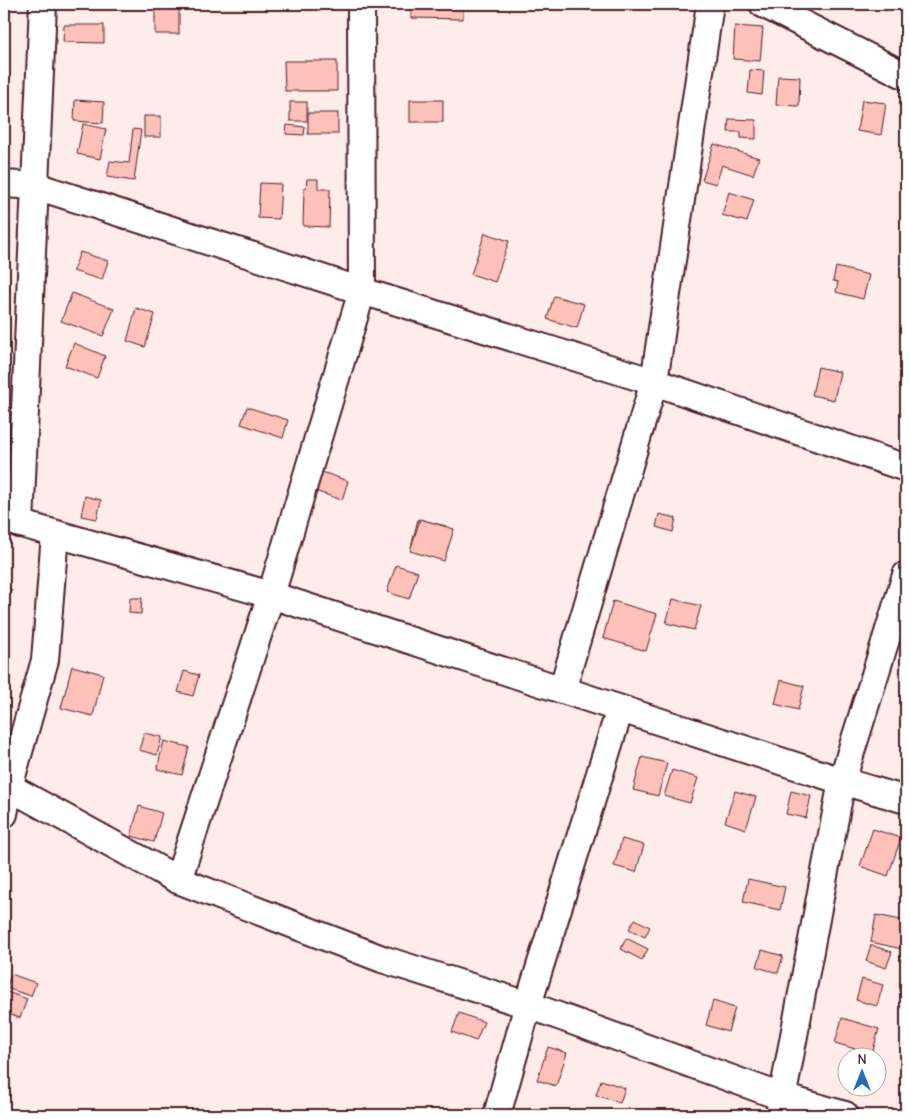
<svg xmlns="http://www.w3.org/2000/svg" width="910" height="1119" viewBox="0 0 910 1119" font-family="'Comic Neue',sans-serif">
<style>
.building{fill:#fdc1b9;stroke:#4a1f2b}
.lines{fill:none;stroke-linecap:round;stroke-linejoin:round}
.minor-casing{stroke:#4a1f2b;stroke-width:30}
.minor{stroke:#fff;stroke-width:26}
</style>
<rect width="100%" height="100%" fill="#feecea"/>
<filter id="ink" filterUnits="userSpaceOnUse"><feTurbulence type="fractalNoise" baseFrequency=".02" numOctaves="2"/><feDisplacementMap in="SourceGraphic" scale="10" xChannelSelector="R" yChannelSelector="G"/><feConvolveMatrix kernelMatrix="1 2 1 2 8 2 1 2 1" color-interpolation-filters="sRGB"/></filter>
<g filter="url(#ink)">
<g class="building">
<rect x="155" y="4" width="24" height="30"/>
<polygon points="411,4 463,4 463,19 411,18"/>
<polygon points="64,25 104,25 104,43 63,42"/>
<polygon points="735,26 763,28 760,61 733,59"/>
<polygon points="284,61 337,61 337,91 285,91"/>
<polygon points="750,70 764,71 762,95 748,93"/>
<polygon points="778,76 800,77 799,106 776,105"/>
<polygon points="75,100 104,102 103,123 74,121"/>
<rect x="410" y="100" width="33" height="22"/>
<polygon points="862,100 886,103 881,135 857,131"/>
<rect x="290" y="102" width="17" height="19"/>
<rect x="308" y="113" width="30" height="21"/>
<rect x="144" y="116" width="17" height="21"/>
<polygon points="729,119 756,120 756,139 741,138 741,132 728,132"/>
<polygon points="83,124 106,129 100,159 77,154"/>
<polygon points="287,125 305,127 304,135 286,134"/>
<polygon points="133,129 141,130 134,181 107,177 110,161 129,163"/>
<polygon points="714,144 759,158 753,175 722,165 716,184 702,180"/>
<polygon points="307,179 318,179 318,189 330,189 329,227 303,226 304,188 306,188"/>
<polygon points="260,183 281,184 279,219 258,218"/>
<polygon points="729,192 754,200 747,222 722,215"/>
<polygon points="485,233 509,241 495,282 471,274"/>
<polygon points="80,252 108,261 102,280 73,271"/>
<polygon points="836,267 869,275 863,299 836,292 838,282 833,281"/>
<polygon points="72,293 114,309 103,336 61,321"/>
<polygon points="554,296 584,304 577,328 547,319"/>
<polygon points="136,308 155,314 145,347 127,341"/>
<polygon points="74,343 105,356 97,378 65,366"/>
<polygon points="818,367 840,372 834,400 812,395"/>
<polygon points="247,407 288,420 283,438 241,424"/>
<polygon points="322,472 348,481 342,500 315,491"/>
<polygon points="85,496 101,500 97,519 81,516"/>
<polygon points="659,514 676,518 673,532 656,527"/>
<polygon points="418,519 446,526 438,555 411,548"/>
<polygon points="420,519 454,529 444,561 410,551"/>
<polygon points="396,565 418,572 409,599 387,592"/>
<polygon points="4,585 12,590 4,606"/>
<polygon points="130,598 142,598 141,614 129,613"/>
<polygon points="673,599 701,606 694,630 666,623"/>
<polygon points="613,601 657,614 646,651 603,638"/>
<polygon points="72,666 103,674 93,716 61,708"/>
<polygon points="184,671 199,675 193,696 178,692"/>
<polygon points="781,680 804,686 798,710 775,704"/>
<polygon points="144,733 162,737 157,755 139,750"/>
<polygon points="164,741 189,747 182,775 157,769"/>
<polygon points="642,757 667,763 658,796 633,790"/>
<polygon points="672,770 698,778 690,803 664,796"/>
<polygon points="735,791 756,797 746,829 725,822"/>
<polygon points="791,791 811,796 806,818 786,814"/>
<polygon points="139,806 162,813 154,842 131,836"/>
<polygon points="873,829 901,838 888,876 860,866"/>
<polygon points="622,839 644,845 636,872 614,866"/>
<polygon points="748,879 785,887 780,910 743,902"/>
<polygon points="876,915 906,921 906,950 871,942"/>
<polygon points="635,919 650,927 645,937 629,929"/>
<polygon points="626,938 648,949 642,960 621,949"/>
<polygon points="871,945 892,952 886,968 866,961"/>
<polygon points="762,950 783,956 778,973 757,967"/>
<polygon points="11,974 36,983 31,996 6,988"/>
<polygon points="862,979 883,985 877,1006 856,1000"/>
<polygon points="4,991 27,999 20,1018 4,1013"/>
<polygon points="713,1001 735,1008 728,1032 706,1025"/>
<polygon points="459,1013 484,1022 476,1041 452,1032"/>
<polygon points="842,1018 879,1029 872,1054 835,1043"/>
<polygon points="548,1047 567,1053 556,1086 537,1080"/>
<polygon points="601,1080 625,1088 620,1103 596,1095"/>
<polygon points="745,1109 757,1111 756,1115 744,1115"/>
</g>
<g class="lines">
<defs>
<g id="minor">
<polyline points="763,4 906,76"/>
<polyline points="4,184 36,186 362,291 654,382 906,468"/>
<polyline points="4,519 271,595 842,781 906,800"/>
<polyline points="20,524 43,4"/>
<polyline points="562,690 654,382 710,4"/>
<polyline points="9,787 178,880 382,959 528,1005 782,1097 845,1115"/>
<polyline points="4,814 9,787 45,660 55,534"/>
<polyline points="178,880 271,595 362,291 361,4"/>
<polyline points="497,1115 528,1005 620,709"/>
<polyline points="779,1115 842,781 906,575"/>
</g>
</defs>
<use href="#minor" class="minor-casing"/>
<use href="#minor" class="minor"/>
</g>
</g>
<rect width="910" height="1119" fill="none" stroke="#fff" stroke-width="20"/>
<rect x="10" y="10" width="890" height="1099" fill="none" stroke="#4a1f2b" stroke-width="2" filter="url(#ink)"/>
<g transform="translate(862 1072)"><circle r="24" fill="#ffffff" stroke="#b7a5aa"/>
<path d="M0-4L9 19L0 12L-9 19Z" fill="#1f6fb2"/>
<text y="-8" font-size="14" font-weight="bold" text-anchor="middle" fill="#4a1f2b">N</text>
</g>
</svg>
